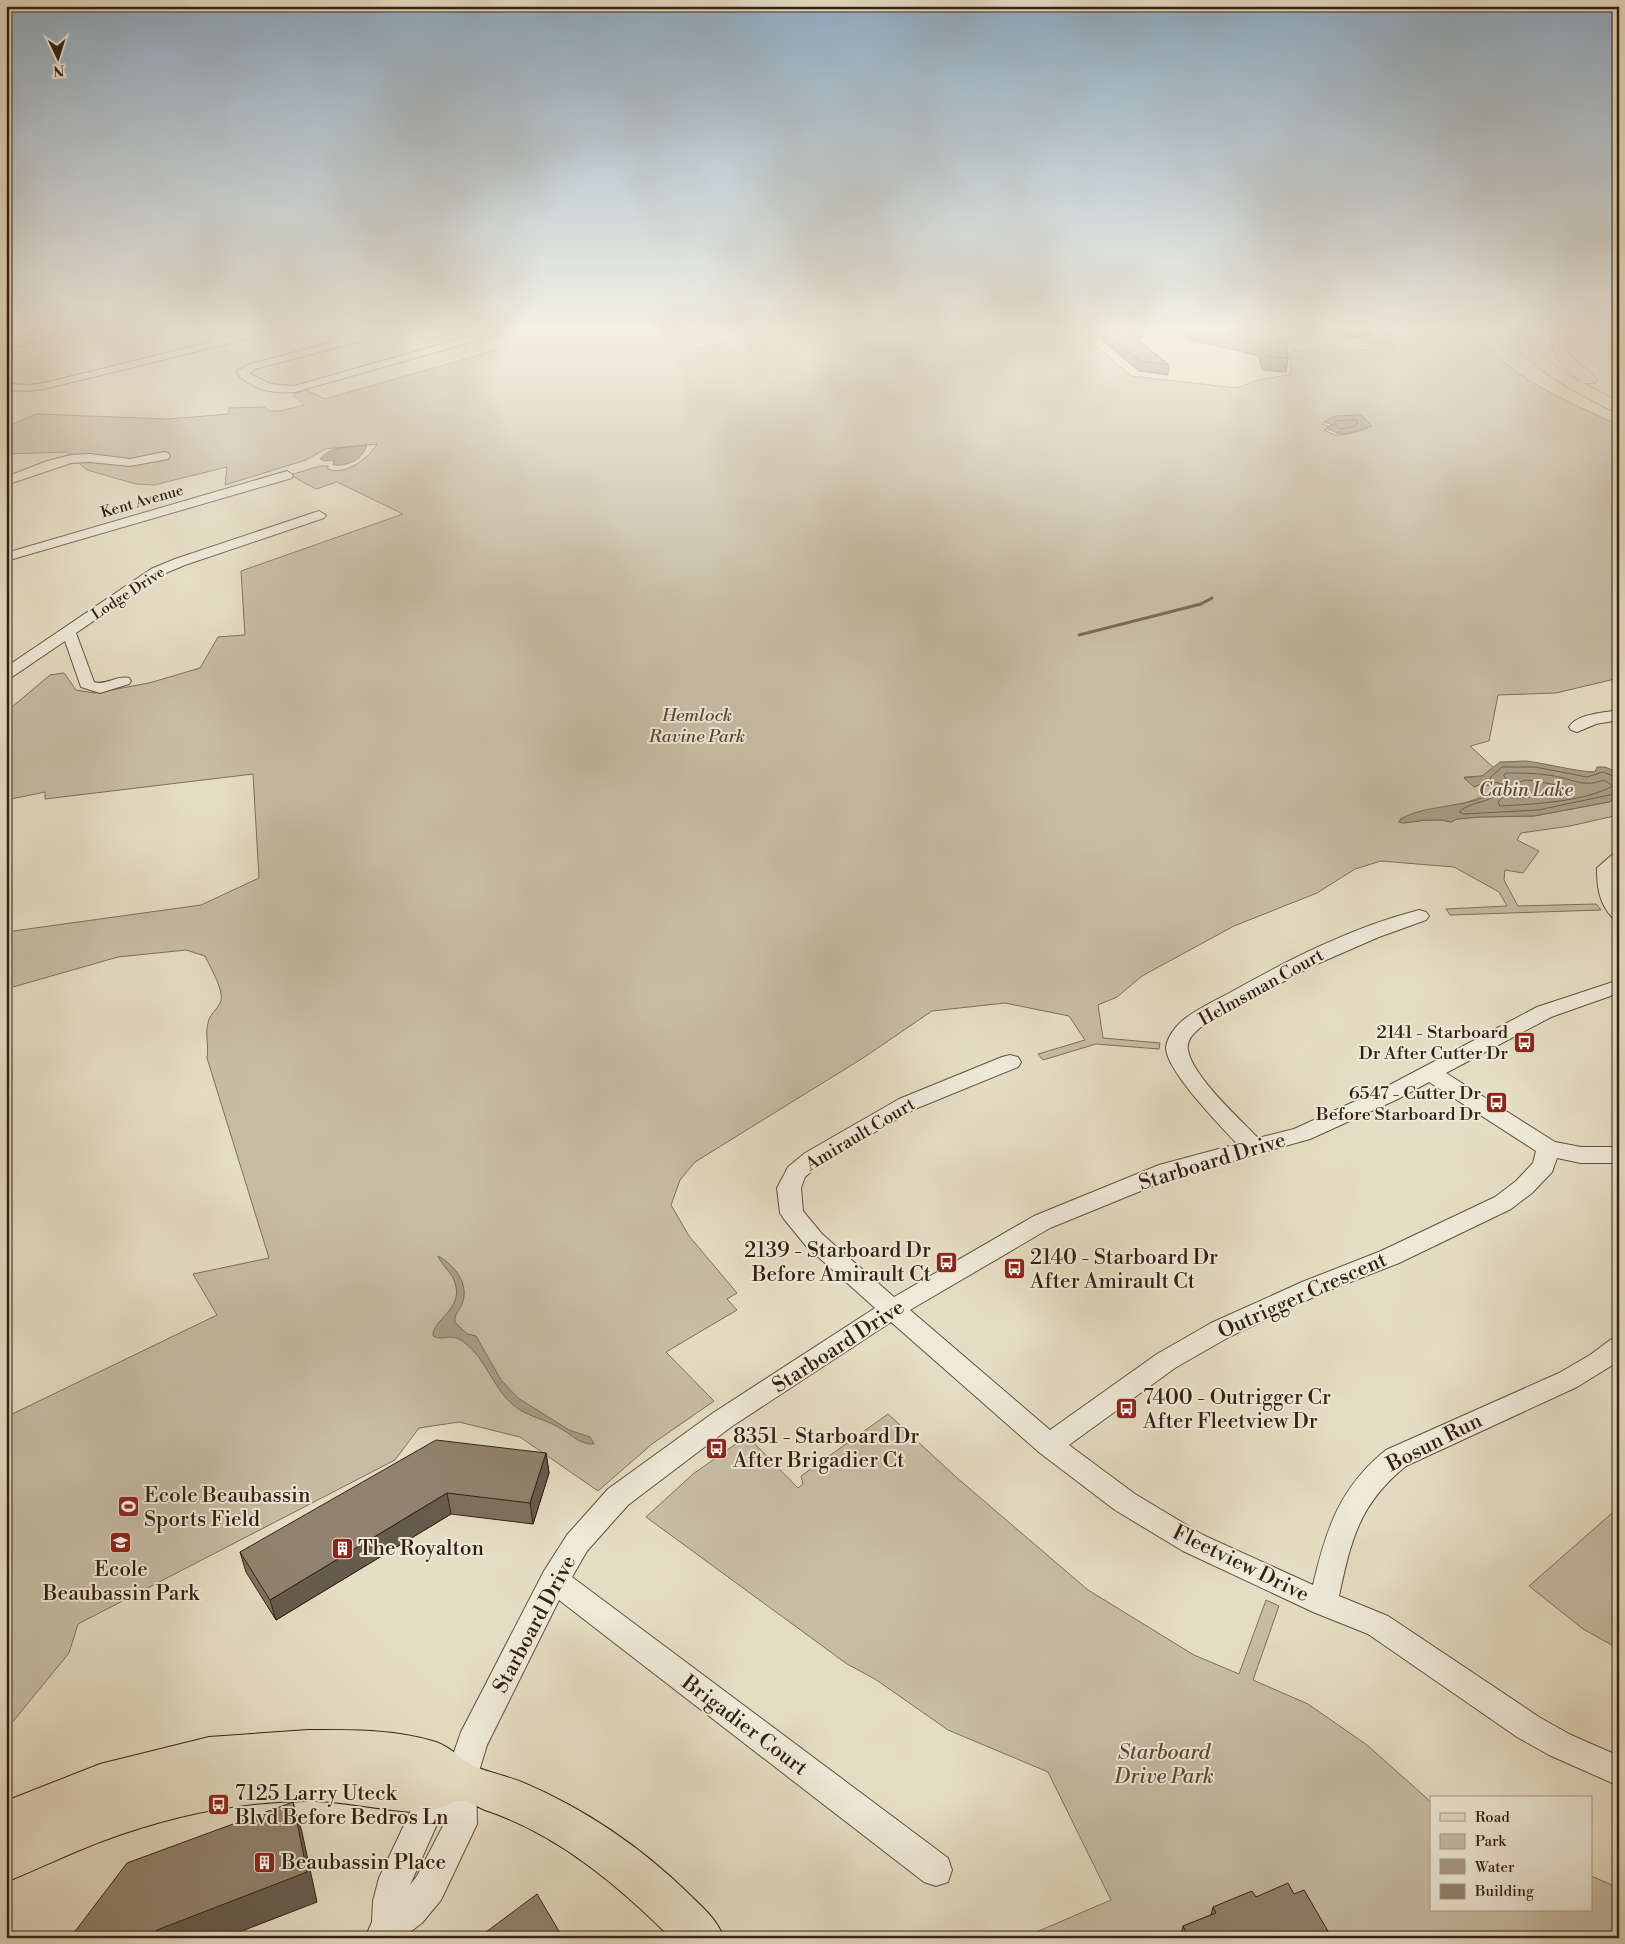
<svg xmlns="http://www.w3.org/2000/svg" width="1625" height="1944" viewBox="0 0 1625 1944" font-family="'Libre Bodoni',serif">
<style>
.green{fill:#c7bda5;stroke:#7e6f5c;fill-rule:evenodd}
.water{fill:#a99d87;stroke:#7b6b59}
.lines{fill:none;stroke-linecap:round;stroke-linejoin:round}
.shore{stroke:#6f5f4d;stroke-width:1}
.stream{stroke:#7b6b59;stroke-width:3}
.minor-casing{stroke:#61503f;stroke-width:2}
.major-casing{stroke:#352113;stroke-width:2}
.highway-casing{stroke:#352113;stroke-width:1}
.minor{fill:#eee9d8;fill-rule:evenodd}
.major{fill:#e5ddc3;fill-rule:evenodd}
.highway{fill:#e5ddc3;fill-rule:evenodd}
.rail-casing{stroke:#352113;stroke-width:4}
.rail{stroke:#eee9d8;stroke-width:2.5;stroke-dasharray:7;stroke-linecap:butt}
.wall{fill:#7d715f;stroke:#352113}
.shaded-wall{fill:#665c4e;stroke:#352113}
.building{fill:#91836f;stroke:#352113}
.labels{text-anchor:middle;stroke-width:4;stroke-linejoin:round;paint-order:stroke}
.far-street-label{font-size:15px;fill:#352113;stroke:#eee9d8}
.park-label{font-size:18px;font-style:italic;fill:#5a4838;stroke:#eee9d8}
.street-label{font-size:18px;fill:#352113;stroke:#eee9d8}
.poi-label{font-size:18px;fill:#352113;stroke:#eee9d8;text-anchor:end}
.water-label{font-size:19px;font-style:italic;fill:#5e4c3c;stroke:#eee9d8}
.near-street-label{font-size:21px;fill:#352113;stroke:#eee9d8}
.near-poi-label{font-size:21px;fill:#352113;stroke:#eee9d8;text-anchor:start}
.near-park-label{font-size:21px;font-style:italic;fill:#5a4838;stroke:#eee9d8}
</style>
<rect width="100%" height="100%" fill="#e5ddc3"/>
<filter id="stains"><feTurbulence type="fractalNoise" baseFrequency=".004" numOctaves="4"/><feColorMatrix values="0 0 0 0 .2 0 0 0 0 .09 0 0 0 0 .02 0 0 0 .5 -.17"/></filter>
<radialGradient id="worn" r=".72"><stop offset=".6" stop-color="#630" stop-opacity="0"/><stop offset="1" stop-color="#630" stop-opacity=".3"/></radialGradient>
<g class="green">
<path d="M524,327H669L699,341L689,346L701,348L776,327H1075L1131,376L1237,388L1257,380L1289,375L1291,371L1289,353L1300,350H1367L1387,327H1471C1504,375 1567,402 1619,425V678L1556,693L1498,695L1489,741L1470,746L1494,768L1482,776L1464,777L1474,787L1481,784L1499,788C1485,796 1471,802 1456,805C1436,810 1418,810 1400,819L1403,823L1427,820H1442L1451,822L1457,819L1479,817L1534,816L1609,802L1619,797V815L1570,826L1521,833L1517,840L1539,851L1523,873L1505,870L1504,880L1518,906L1596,904L1601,910L1450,915L1446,909L1507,906L1499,892L1454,867L1381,861L1355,869L1317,893L1234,926L1142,976L1117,997L1098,1005L1103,1038L1160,1043L1159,1049L1096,1044L1043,1060L1038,1054L1085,1040L1069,1016L1005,1003L932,1011L863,1058L695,1162L680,1180L671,1205L689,1236L737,1293L727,1299L737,1310L666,1352L714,1401L652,1444L598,1491L520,1437L459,1422L419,1428L395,1460L78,1624L69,1653L6,1730V1417L217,1315L193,1274L269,1258L207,1058C209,1046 205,1035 208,1023C209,1015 216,1011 220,1003C226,993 210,967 205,956L186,950L118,957L6,989V932L201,905L259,878L253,774L45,799V792L6,800V712L50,675L64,673L76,690L95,693L149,683L200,668L218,637L245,635L241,571L403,514L337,482L316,489L290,475L320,466H328V469C345,477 371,456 377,444L325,449L306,460L225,485L227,467L154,485L136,484L87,470L66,452L6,454V427L36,414L168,419L229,414V408L264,407L270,411H280L304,405L293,394L306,390L325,399L500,349L521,337L524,333ZM1328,420L1369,427L1364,430L1342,435H1335L1324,430L1331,427L1322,424Z"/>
<polygon points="888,1414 956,1477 1088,1590 1194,1655 1239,1674 1266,1600 1279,1606 1253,1680 1308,1704 1367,1745 1431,1802 1431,1910 1591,1910 1591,1876 1619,1888 1619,1938 1295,1938 1227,1912 1169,1938 1036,1938 1034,1933 1111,1900 1048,1772 948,1730 875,1679 847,1664 646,1517 693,1474 747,1436 798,1488 803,1484 801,1476"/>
<polygon points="1619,1507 1619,1649 1583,1629 1529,1586"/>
</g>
<g class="water">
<polygon points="1356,415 1361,415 1372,426 1345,434 1337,433 1326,428 1333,425 1324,422 1335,416"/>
<path d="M367,445C362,460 349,466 333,465L334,460L324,461L320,459C330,446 353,447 367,445Z"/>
<path d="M1526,761C1549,764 1573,771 1595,772L1597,767H1605L1619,773V797L1609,802L1534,816L1479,817L1457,819L1451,822L1442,820H1427L1403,823L1398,822C1418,802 1482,810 1498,787L1481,784L1474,787L1464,778L1482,776L1500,762Z"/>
<path d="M438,1256C455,1265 470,1285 462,1304C459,1312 454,1314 455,1322L467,1334L476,1336L501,1380L518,1398L569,1430L590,1437L594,1444C581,1445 573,1436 563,1430C547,1419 526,1417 512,1404C492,1386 486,1359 465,1343C450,1331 446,1342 433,1336C432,1320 464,1309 455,1283C452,1272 442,1266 438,1256Z"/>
</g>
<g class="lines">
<g class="shore">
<polygon points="1355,420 1358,423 1352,427 1340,429 1334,424 1336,421"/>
<path d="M1506,773C1522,773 1538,773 1554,776C1573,779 1583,788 1604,780L1613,786C1583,802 1534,804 1500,806L1498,802L1509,791V784L1504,776Z"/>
<path d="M1619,778L1603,772L1587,777L1535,767H1502L1490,778L1491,781L1502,784L1503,788C1493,804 1472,800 1459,812L1464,814L1538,810L1619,793"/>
<polygon points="1527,780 1564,786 1566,789 1542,796 1517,798 1517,783"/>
</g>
<polyline class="stream" points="1079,635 1201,604 1212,598"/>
<defs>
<g id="minor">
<polygon points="54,327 68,327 67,329 6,351 6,344"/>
<polygon points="272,327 288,327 287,329 44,389 28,391 6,390 6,384 28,385 44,383"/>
<path d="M309,327H322L349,338L391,327H407L406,329L255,369L249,373L270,384L294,386L467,337L475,332L476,327H486L484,336L475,341L295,392C274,394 250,390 236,372L247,365L337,341Z"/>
<polygon points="164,452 168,453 170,456 168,459 130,466 90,462 71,463 6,485 6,477 47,461 71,455 90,454 130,459"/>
<polygon points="287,471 293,475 292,478 6,561 6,553"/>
<path d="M319,511L326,515L324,518L185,565L161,575L76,633L94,682C106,686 116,675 129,678L131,681L129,684L100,693L81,687L65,641L12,677L6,679V667L151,569L175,559Z"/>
<path d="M1619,710V720L1596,724L1577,732L1571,730L1569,727C1578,713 1604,713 1619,710Z"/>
<path d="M1619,853V867L1615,870L1619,897V919L1612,917C1599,903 1597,887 1597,868L1613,854Z"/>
<path d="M1419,910L1426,912L1429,916L1426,920L1379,937L1310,967L1201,1027C1194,1033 1186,1040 1188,1050C1192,1076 1240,1119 1258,1138L1294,1129L1382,1089L1537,1007L1619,980V993L1551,1017L1446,1073L1555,1142L1581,1147H1619V1163H1581L1557,1158L1552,1172L1532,1193L1511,1209L1399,1263L1320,1294L1229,1337L1175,1368L1069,1445L1135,1494L1203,1535L1313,1585C1326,1529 1340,1487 1386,1450L1559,1373L1590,1355L1610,1340L1619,1337V1361L1577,1387L1406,1466C1359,1504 1351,1540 1339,1596L1388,1616L1539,1717L1571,1735L1619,1756V1786L1549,1755L1517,1737L1368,1634L1313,1612L1183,1551L1115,1510L1040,1453L891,1322L731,1427L628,1505L587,1551L572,1577L948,1858L952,1870L948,1882L936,1886L924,1882L559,1600L487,1745L476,1781L477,1824L441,1900L422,1923L402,1938H365L372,1922L373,1901L379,1878L416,1800L437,1781L445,1778L461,1732L544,1571L567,1535L608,1489L713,1413L875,1308L806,1246L784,1219L780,1213L777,1188L785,1173L788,1167L805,1153L899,1099L1002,1057L1010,1055L1018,1057L1021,1062L1018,1067L915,1109L821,1163L805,1177L801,1188L803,1211L822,1234L894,1297L1034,1216L1159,1165L1237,1144C1221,1126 1165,1070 1166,1047C1167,1038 1175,1027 1182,1021C1196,1009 1215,1001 1231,992C1290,959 1353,927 1419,910ZM1429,1082L1536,1151L1533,1163L1516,1181L1495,1197L1381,1251L1302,1282L1211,1323L1157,1354L1050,1430L910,1310L1050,1228L1175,1177L1310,1139L1398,1099ZM445,1816V1822L417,1876L410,1885L438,1822Z"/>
</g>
<g id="major">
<polygon points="27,327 46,327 44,330 6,344 6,335"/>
<path d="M308,1730C349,1730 396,1729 436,1742C451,1747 460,1759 474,1766C489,1773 508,1776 524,1783C585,1809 642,1848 689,1894C704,1909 716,1918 724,1938H671C618,1885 557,1834 485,1810C478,1807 468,1801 460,1801C455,1801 447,1805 442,1807C429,1811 416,1813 401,1811C372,1808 344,1802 315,1801C242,1800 169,1816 100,1842C68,1854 38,1869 6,1882V1801L100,1764L209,1737Z"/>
</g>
<path id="highway" d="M1501,327H1515C1532,351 1557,369 1583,383C1564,369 1545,351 1554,327H1568C1561,362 1581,358 1597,380L1595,383H1584L1619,402V413C1608,410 1597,403 1587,398C1553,380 1522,360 1501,327Z"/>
</defs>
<use href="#minor" class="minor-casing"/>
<use href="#major" class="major-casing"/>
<use href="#highway" class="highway-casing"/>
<use href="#minor" class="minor"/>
<use href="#major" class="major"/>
<use href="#highway" class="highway"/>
<defs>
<polyline id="rail" points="6,330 12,327"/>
</defs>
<use href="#rail" class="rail-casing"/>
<use href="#rail" class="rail"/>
</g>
<g class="wall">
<polygon points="1116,327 1155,327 1154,333 1137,339 1169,365 1168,375 1139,371 1103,341 1104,331"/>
<polygon points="1189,327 1266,327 1288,358 1286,372 1262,370 1259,356 1187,339"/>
<polygon points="546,1453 549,1473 533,1524 451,1514 276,1620 246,1572 240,1552"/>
<polygon points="1294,1894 1332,1938 1180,1938 1183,1926 1211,1915 1213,1907 1256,1897"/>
</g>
<g class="shaded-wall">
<polygon points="1146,327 1155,327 1154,333 1128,343 1129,333"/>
<polygon points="1346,327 1376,327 1371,335 1344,339"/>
<polygon points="546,1453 549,1473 533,1524 530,1503"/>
<polygon points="447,1493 451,1514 276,1620 270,1600"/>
<polygon points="293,1802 302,1832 317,1902 224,1938 152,1938 157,1930"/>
</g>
<g class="building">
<polygon points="1116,327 1146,327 1129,333 1169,365 1140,361 1104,331"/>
<polygon points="1193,327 1266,327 1286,342 1288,358 1264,356 1261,342"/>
<polygon points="436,1440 546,1453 530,1503 447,1493 270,1600 240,1552"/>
<polygon points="293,1802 307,1872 157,1930 152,1938 70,1938 127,1863"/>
<polygon points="1288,1883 1294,1894 1304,1890 1332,1938 1182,1938 1188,1936 1183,1926 1216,1913 1213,1907 1252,1891 1256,1897"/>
<polygon points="537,1894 563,1938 478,1938"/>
</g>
<linearGradient id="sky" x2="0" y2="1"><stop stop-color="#8fabc1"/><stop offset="0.55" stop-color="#f3f0e4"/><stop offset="1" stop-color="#f3f0e4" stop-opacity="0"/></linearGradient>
<rect width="1625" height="599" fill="url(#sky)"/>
<defs>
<symbol id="bus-square" viewBox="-11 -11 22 22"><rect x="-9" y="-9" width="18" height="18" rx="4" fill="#8f2418" stroke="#eee9d8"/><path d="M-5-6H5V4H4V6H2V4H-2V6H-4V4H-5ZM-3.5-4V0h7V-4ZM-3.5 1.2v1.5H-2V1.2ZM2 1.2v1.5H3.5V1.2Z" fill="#fff"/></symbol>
<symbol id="stadium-square" viewBox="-11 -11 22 22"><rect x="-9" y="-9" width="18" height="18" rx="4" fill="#8f2418" stroke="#eee9d8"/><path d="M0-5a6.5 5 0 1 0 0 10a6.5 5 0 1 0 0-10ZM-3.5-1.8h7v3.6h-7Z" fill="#fff"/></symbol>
<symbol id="school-square" viewBox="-11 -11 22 22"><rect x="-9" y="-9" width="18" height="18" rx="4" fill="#8f2418" stroke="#eee9d8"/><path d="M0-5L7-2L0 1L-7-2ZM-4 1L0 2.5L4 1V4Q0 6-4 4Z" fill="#fff"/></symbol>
<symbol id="building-square" viewBox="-11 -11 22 22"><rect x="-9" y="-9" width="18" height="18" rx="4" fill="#8f2418" stroke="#eee9d8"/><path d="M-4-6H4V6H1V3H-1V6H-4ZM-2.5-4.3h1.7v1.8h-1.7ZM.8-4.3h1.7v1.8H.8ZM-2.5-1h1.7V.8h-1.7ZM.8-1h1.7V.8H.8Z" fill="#fff"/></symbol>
</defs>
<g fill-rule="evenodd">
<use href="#bus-square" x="1512" y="1030" width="25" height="25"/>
<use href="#bus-square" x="1484" y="1090" width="25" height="25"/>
<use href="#bus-square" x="934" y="1250" width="25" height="25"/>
<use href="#bus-square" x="1002" y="1256" width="25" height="25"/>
<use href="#bus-square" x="1114" y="1396" width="25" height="25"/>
<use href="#bus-square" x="704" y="1436" width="25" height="25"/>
<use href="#stadium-square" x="116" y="1494" width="25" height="25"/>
<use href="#school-square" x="108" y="1530" width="25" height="25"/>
<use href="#building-square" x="330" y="1536" width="25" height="25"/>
<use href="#bus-square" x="206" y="1792" width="25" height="25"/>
<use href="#building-square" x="252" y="1850" width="25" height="25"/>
</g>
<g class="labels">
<g class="far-street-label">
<text transform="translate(142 501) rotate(-16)" y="5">Kent Avenue</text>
<text transform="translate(128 593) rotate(-33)" y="5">Lodge Drive</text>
</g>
<g class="park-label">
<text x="697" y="721">Hemlock<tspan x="697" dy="21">Ravine Park</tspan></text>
</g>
<g class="street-label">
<text transform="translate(1261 987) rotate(-29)" y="6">Helmsman Court</text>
<text transform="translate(860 1134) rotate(-31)" y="6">Amirault Court</text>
</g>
<g class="poi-label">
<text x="1508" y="1038">2141 - Starboard<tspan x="1508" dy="21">Dr After Cutter Dr</tspan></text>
<text x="1481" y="1099">6547 - Cutter Dr<tspan x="1481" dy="21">Before Starboard Dr</tspan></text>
</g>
<g class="water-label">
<text x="1526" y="796">Cabin Lake</text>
</g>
<g class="near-street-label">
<text transform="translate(1212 1161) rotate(-17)" y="7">Starboard Drive</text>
<text transform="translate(1302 1295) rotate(-24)" y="7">Outrigger Crescent</text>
<text transform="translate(838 1346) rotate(-33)" y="7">Starboard Drive</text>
<text transform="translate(1434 1442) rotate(-27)" y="7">Bosun Run</text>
<text transform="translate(1241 1563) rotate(26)" y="7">Fleetview Drive</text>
<text transform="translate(534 1624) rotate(-62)" y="7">Starboard Drive</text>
<text transform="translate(745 1725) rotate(37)" y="7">Brigadier Court</text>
</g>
<g class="near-poi-label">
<text x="931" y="1257" text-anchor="end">2139 - Starboard Dr<tspan x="931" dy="24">Before Amirault Ct</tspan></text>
<text x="1030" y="1264">2140 - Starboard Dr<tspan x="1030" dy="24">After Amirault Ct</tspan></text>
<text x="1143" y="1404">7400 - Outrigger Cr<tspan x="1143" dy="24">After Fleetview Dr</tspan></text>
<text x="733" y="1443">8351 - Starboard Dr<tspan x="733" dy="24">After Brigadier Ct</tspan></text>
<text x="144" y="1502">Ecole Beaubassin<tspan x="144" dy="24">Sports Field</tspan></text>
<text x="358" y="1555">The Royalton</text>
<text x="121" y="1576" text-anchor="middle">Ecole<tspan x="121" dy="24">Beaubassin Park</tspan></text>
<text x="235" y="1800">7125 Larry Uteck<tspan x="235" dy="24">Blvd Before Bedros Ln</tspan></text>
<text x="281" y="1869">Beaubassin Place</text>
</g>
<g class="near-park-label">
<text x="1164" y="1759">Starboard<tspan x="1164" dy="24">Drive Park</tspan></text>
</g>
</g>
<rect width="1625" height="1944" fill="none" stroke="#e5ddc3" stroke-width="25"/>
<rect x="8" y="8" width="1610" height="1929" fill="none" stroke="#352113" stroke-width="2.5"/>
<rect x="12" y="12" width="1600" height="1919" fill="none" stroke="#352113"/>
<rect x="1430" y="1796" width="162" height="115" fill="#eee9d8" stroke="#a49989"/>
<rect x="1440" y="1813" width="25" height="8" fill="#e5ddc3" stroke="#a49989"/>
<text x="1475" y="1822" font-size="15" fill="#352113">Road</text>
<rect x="1440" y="1834" width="25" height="15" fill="#c7bda5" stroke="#a49989"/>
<text x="1475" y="1846" font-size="15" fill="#352113">Park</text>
<rect x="1440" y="1859" width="25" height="15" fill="#a99d87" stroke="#a49989"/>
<text x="1475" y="1872" font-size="15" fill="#352113">Water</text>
<rect x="1440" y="1884" width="25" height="15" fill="#91836f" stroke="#a49989"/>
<text x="1475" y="1896" font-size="15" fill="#352113">Building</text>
<g transform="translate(58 58) rotate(176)" stroke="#eee9d8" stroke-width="4" paint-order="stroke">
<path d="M0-4L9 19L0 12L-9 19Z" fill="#352113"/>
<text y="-8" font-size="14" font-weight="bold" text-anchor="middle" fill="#352113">N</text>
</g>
<rect width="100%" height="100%" filter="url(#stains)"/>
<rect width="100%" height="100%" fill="url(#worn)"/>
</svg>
